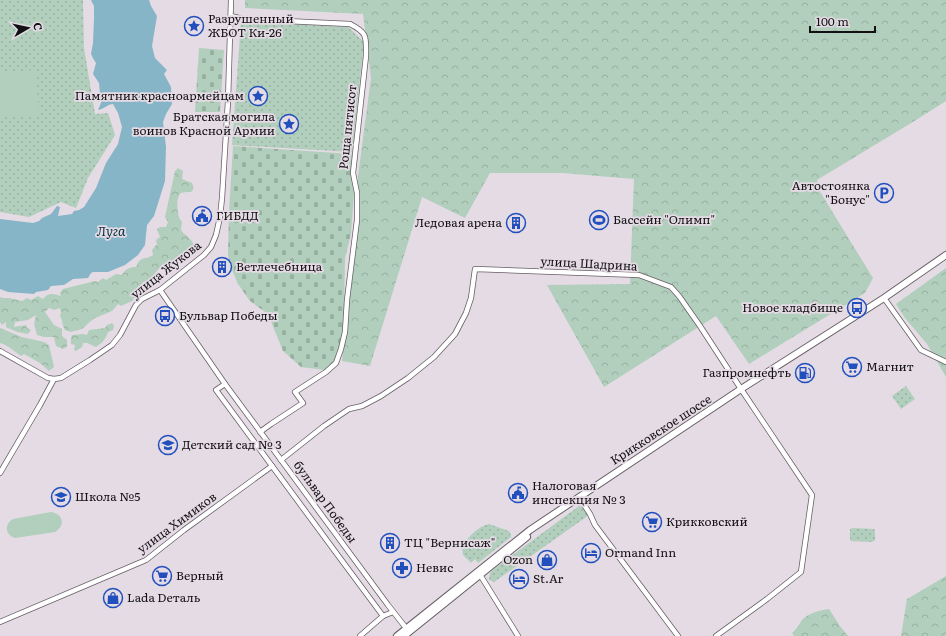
<svg xmlns="http://www.w3.org/2000/svg" width="946" height="636" viewBox="0 0 946 636" font-family="Literata,serif">
<style>
.grass{fill:url(#grass-dots)}
.forest{fill:url(#forest-crowns)}
.cemetery{fill:url(#cemetery-stones)}
.pitch{fill:#b1cfbc}
.water{fill:#87b5c8}
.lines{fill:none;stroke-linecap:round;stroke-linejoin:round}
.minor-casing{stroke:#665e65;stroke-width:6}
.major-casing{stroke:#665e65;stroke-width:8}
.minor{stroke:#fff;stroke-width:4.5}
.major{stroke:#fff;stroke-width:6}
.labels{text-anchor:middle;stroke-width:3.5;stroke-linejoin:round;paint-order:stroke}
.poi-label{font-size:12px;fill:#131013;stroke:#e4dbe4;text-anchor:start}
.street-label{font-size:12px;fill:#131013;stroke:#e4dbe4}
.water-label{font-size:13px;font-style:italic;fill:#032f3e;stroke:#e4dbe4}
</style>
<defs>
<pattern id="grass-dots" width="8" height="8" patternUnits="userSpaceOnUse"><rect width="8" height="8" fill="#b1cfbc"/><path d="M2 2h.1M6 6h.1" fill="none" stroke="#97b1a1" stroke-width="1.8" stroke-linecap="round"/></pattern>
<pattern id="forest-crowns" width="20" height="18" patternUnits="userSpaceOnUse"><rect width="20" height="18" fill="#b1cfbc"/><path d="M2 6a3 3 0 1 1 6 0M12 15a3 3 0 1 1 6 0" fill="none" stroke="#97b1a1"/></pattern>
<pattern id="cemetery-stones" width="16" height="16" patternUnits="userSpaceOnUse"><rect width="16" height="16" fill="#b1cfbc"/><path d="M2 7V4a2 2 0 0 1 4 0v3zM10 15v-3a2 2 0 0 1 4 0v3z" fill="#97b1a1"/></pattern>
</defs>
<rect width="100%" height="100%" fill="#e4dbe4"/>
<g class="grass">
<polygon points="0,0 83,0 84,48 95,114 108,113 115,135 88,178 76,208 61,202 29,217 0,212"/>
<polygon points="241,22 348,27 364,42 352,152 232,145"/>
<polygon points="906,386 915,399 901,409 892,396"/>
<polygon points="579,506 584,508 589,515 494,582 489,580 490,573 494,569"/>
<path d="M489,524L509,531L511,535V537L478,563L475,559L471,563L463,555L462,545C469,537 478,526 489,524Z"/>
<polygon points="853,528 874,529 875,531 875,540 872,542 851,541 850,539 850,529"/>
</g>
<g class="forest">
<polygon points="245,0 946,0 946,101 916,120 817,180 819,190 873,278 865,293 749,364 716,316 604,387 547,285 630,284 634,179 563,173 490,173 465,218 422,197 370,366 342,361 357,220 358,176 371,78 363,14 245,8"/>
<path d="M178,168L183,171L182,179L192,183C194,187 194,189 191,192C188,192 183,192 181,193C176,196 177,212 179,217C179,219 181,220 182,222C182,224 181,226 181,229C181,232 185,234 187,236C204,252 191,257 176,266L163,264L148,281L143,282L132,301L121,306L118,304L112,311L93,319L82,329L71,332L65,330C62,325 63,321 60,316L61,313L60,308L54,310L49,308L45,312L54,325L62,329V336L67,340V347L63,349L56,346L54,337H44L37,335L34,324L36,315L28,320L15,322L14,327L26,325L27,328L31,330L28,334L17,332L6,327V322L2,325L0,322V297L3,298H9L22,301L27,298L31,300L38,296L43,299C49,292 53,294 61,296L60,293L63,289L95,281L98,282L103,278L106,280L116,274L122,275C125,269 130,267 136,267L139,261L144,258H147L153,255L152,250L157,244L156,240L160,237L157,229L160,227H166L168,222L165,217L175,171Z"/>
<polygon points="946,268 946,377 927,344 905,318 896,304"/>
<path d="M112,323L114,326L113,330L108,332C105,340 103,342 96,347L87,343H83L82,347L76,351L74,350L75,345L71,344V338L72,335L83,334L87,335L89,330L105,328L107,325Z"/>
<polygon points="0,328 22,337 44,342 49,345 54,367 49,371 40,363 24,354 21,356 6,345 0,343"/>
<polygon points="946,576 946,636 901,636 907,599"/>
<path d="M829,609L840,626L848,636H794L792,633C797,629 799,624 802,620C808,613 821,610 829,609Z"/>
</g>
<g class="cemetery">
<polygon points="199,48 224,50 220,112 195,112"/>
<polygon points="233,146 352,154 351,175 354,193 351,234 345,258 344,317 341,340 334,363 325,370 301,367 283,351 268,314 250,301 238,284 230,265 228,255 229,212"/>
</g>
<g class="pitch">
<polygon points="36,70 39,115 0,117 0,72"/>
<path d="M51,512C63,514 66,525 55,532L15,538C5,535 4,524 13,519Z"/>
</g>
<path class="water" d="M91,0H149L151,6L157,16L152,46L155,58L167,70L164,74L171,87L172,104L166,114L163,122L166,147L165,181L154,216L147,225L145,245L138,255L125,265L108,272H93L91,273L88,278L73,279L64,285L51,286L48,290L36,292L34,294L8,292L0,289V219L33,223L39,221L42,218L51,214L57,206L60,207L58,216L72,214L74,211L79,210L84,207L96,188L106,163L118,144L122,127L118,113L113,104C108,104 104,109 98,110L101,103L99,83L93,74L96,63L94,60L91,54L93,43L94,19V6Z"/>
<g class="lines">
<defs>
<g id="minor">
<path d="M231,16L243,19L350,24C368,33 366,37 366,56L353,173L357,193V220L347,300L345,332L341,349L336,363L326,372L295,392L303,403L271,424L260,432"/>
<polyline points="160,290 225,384 388,605 406,628"/>
<polyline points="884,298 921,350 946,362"/>
<polyline points="0,351 48,378 54,379 61,378 90,360 112,345 120,335 136,305 142,299 160,290 204,255 211,247 216,235 220,217 222,198 228,101 231,0"/>
<polyline points="225,384 216,390 334,550 383,616"/>
<polyline points="281,460 324,426 349,409 362,406 381,396 408,378 434,357 455,334 466,313 471,298 475,269 639,275 671,287 679,296 700,326 741,389 812,495 801,572 767,599 716,636"/>
<polyline points="0,473 40,405 54,379"/>
<polyline points="579,497 590,514 595,525 678,636"/>
<polyline points="479,573 518,636"/>
<polyline points="0,622 146,560 184,530 272,466"/>
<polyline points="360,636 383,616 393,612"/>
</g>
<g id="major">
<polyline points="397,636 530,530 741,389 884,298 946,255"/>
<polyline points="404,636 527,537"/>
</g>
</defs>
<use href="#minor" class="minor-casing"/>
<use href="#major" class="major-casing"/>
<use href="#minor" class="minor"/>
<use href="#major" class="major"/>
</g>
<defs>
<symbol id="sight-ring" viewBox="-11 -11 22 22"><circle r="9.5" fill="#e4dbe4" stroke="#214fbd" stroke-width="1.5"/><path d="M0-6L1.8-2.2L6-1.7L2.9 1.2L3.7 5.4L0 3.3L-3.7 5.4L-2.9 1.2L-6-1.7L-1.8-2.2Z" fill="#214fbd"/></symbol>
<symbol id="parking-ring" viewBox="-11 -11 22 22"><circle r="9.5" fill="#e4dbe4" stroke="#214fbd" stroke-width="1.5"/><path d="M-3.5-5.5H1a3.5 3.5 0 0 1 0 7H-1V5.5H-3.5ZM-1-3.4V-.6H.8a1.4 1.4 0 0 0 0-2.8Z" fill="#214fbd"/></symbol>
<symbol id="civic-ring" viewBox="-11 -11 22 22"><circle r="9.5" fill="#e4dbe4" stroke="#214fbd" stroke-width="1.5"/><path d="M-.6-6.5H3V-4.5H.6V-3L4-1V1h2V6H-6V1h2V-1L-.6-3ZM-1.2 2.5V6h2.4V2.5Z" fill="#214fbd"/></symbol>
<symbol id="stadium-ring" viewBox="-11 -11 22 22"><circle r="9.5" fill="#e4dbe4" stroke="#214fbd" stroke-width="1.5"/><path d="M0-5a6.5 5 0 1 0 0 10a6.5 5 0 1 0 0-10ZM-3.5-1.8h7v3.6h-7Z" fill="#214fbd"/></symbol>
<symbol id="building-ring" viewBox="-11 -11 22 22"><circle r="9.5" fill="#e4dbe4" stroke="#214fbd" stroke-width="1.5"/><path d="M-4-6H4V6H1V3H-1V6H-4ZM-2.5-4.3h1.7v1.8h-1.7ZM.8-4.3h1.7v1.8H.8ZM-2.5-1h1.7V.8h-1.7ZM.8-1h1.7V.8H.8Z" fill="#214fbd"/></symbol>
<symbol id="bus-ring" viewBox="-11 -11 22 22"><circle r="9.5" fill="#e4dbe4" stroke="#214fbd" stroke-width="1.5"/><path d="M-5-6H5V4H4V6H2V4H-2V6H-4V4H-5ZM-3.5-4V0h7V-4ZM-3.5 1.2v1.5H-2V1.2ZM2 1.2v1.5H3.5V1.2Z" fill="#214fbd"/></symbol>
<symbol id="supermarket-ring" viewBox="-11 -11 22 22"><circle r="9.5" fill="#e4dbe4" stroke="#214fbd" stroke-width="1.5"/><path d="M-6-5.5h2.5l.6 2H6L4.5 2H-2.5L-4.4-4H-6ZM-1.5 3.2a1.3 1.3 0 1 0 .1 0ZM3 3.2a1.3 1.3 0 1 0 .1 0Z" fill="#214fbd"/></symbol>
<symbol id="fuel-ring" viewBox="-11 -11 22 22"><circle r="9.5" fill="#e4dbe4" stroke="#214fbd" stroke-width="1.5"/><path d="M-5.5-6h7V0h2V4h1.3V-2.5L3-4.5l.8-.8L6-3V5H2.5V1h-1V6h-7ZM-4.2-4.7v3.2H.2V-4.7Z" fill="#214fbd"/></symbol>
<symbol id="school-ring" viewBox="-11 -11 22 22"><circle r="9.5" fill="#e4dbe4" stroke="#214fbd" stroke-width="1.5"/><path d="M0-5L7-2L0 1L-7-2ZM-4 1L0 2.5L4 1V4Q0 6-4 4Z" fill="#214fbd"/></symbol>
<symbol id="hotel-ring" viewBox="-11 -11 22 22"><circle r="9.5" fill="#e4dbe4" stroke="#214fbd" stroke-width="1.5"/><path d="M-6-4.5h1.5V1H6V5H4.5V3h-9V5H-6ZM-4 0a1.8 1.8 0 1 1 3.6 0ZM.5 0V-2.5h3Q6-2.5 6 0Z" fill="#214fbd"/></symbol>
<symbol id="shop-ring" viewBox="-11 -11 22 22"><circle r="9.5" fill="#e4dbe4" stroke="#214fbd" stroke-width="1.5"/><path d="M-5-2.5h2.3a2.7 3.5 0 0 1 5.4 0H5L5.5 6h-11ZM-1.5-2.5h3a1.5 2.3 0 0 0-3 0Z" fill="#214fbd"/></symbol>
<symbol id="pharmacy-ring" viewBox="-11 -11 22 22"><circle r="9.5" fill="#e4dbe4" stroke="#214fbd" stroke-width="1.5"/><path d="M-2-6h4v4h4v4h-4v4h-4v-4h-4v-4h4Z" fill="#214fbd"/></symbol>
</defs>
<g fill-rule="evenodd">
<use href="#sight-ring" x="183" y="15" width="22" height="22"/>
<use href="#sight-ring" x="247" y="85" width="22" height="22"/>
<use href="#sight-ring" x="278" y="113" width="22" height="22"/>
<use href="#parking-ring" x="873" y="182" width="22" height="22"/>
<use href="#civic-ring" x="191" y="205" width="22" height="22"/>
<use href="#stadium-ring" x="588" y="209" width="22" height="22"/>
<use href="#building-ring" x="505" y="212" width="22" height="22"/>
<use href="#building-ring" x="211" y="256" width="22" height="22"/>
<use href="#bus-ring" x="846" y="297" width="22" height="22"/>
<use href="#bus-ring" x="154" y="305" width="22" height="22"/>
<use href="#supermarket-ring" x="841" y="356" width="22" height="22"/>
<use href="#fuel-ring" x="794" y="362" width="22" height="22"/>
<use href="#school-ring" x="157" y="434" width="22" height="22"/>
<use href="#civic-ring" x="507" y="482" width="22" height="22"/>
<use href="#school-ring" x="50" y="486" width="22" height="22"/>
<use href="#supermarket-ring" x="641" y="511" width="22" height="22"/>
<use href="#building-ring" x="379" y="532" width="22" height="22"/>
<use href="#hotel-ring" x="580" y="542" width="22" height="22"/>
<use href="#shop-ring" x="536" y="549" width="22" height="22"/>
<use href="#pharmacy-ring" x="391" y="557" width="22" height="22"/>
<use href="#supermarket-ring" x="151" y="565" width="22" height="22"/>
<use href="#hotel-ring" x="508" y="568" width="22" height="22"/>
<use href="#shop-ring" x="102" y="587" width="22" height="22"/>
</g>
<g class="labels">
<g class="poi-label">
<text x="208" y="23">Разрушенный<tspan x="208" dy="14">ЖБОТ Ки-26</tspan></text>
<text x="244" y="100" text-anchor="end">Памятник красноармейцам</text>
<text x="275" y="121" text-anchor="end">Братская могила<tspan x="275" dy="14">воинов Красной Армии</tspan></text>
<text x="870" y="190" text-anchor="end">Автостоянка<tspan x="870" dy="14">"Бонус"</tspan></text>
<text x="216" y="220">ГИБДД</text>
<text x="613" y="224">Бассейн "Олимп"</text>
<text x="502" y="227" text-anchor="end">Ледовая арена</text>
<text x="236" y="271">Ветлечебница</text>
<text x="843" y="312" text-anchor="end">Новое кладбище</text>
<text x="179" y="320">Бульвар Победы</text>
<text x="866" y="371">Магнит</text>
<text x="791" y="377" text-anchor="end">Газпромнефть</text>
<text x="182" y="449">Детский сад № 3</text>
<text x="532" y="490">Налоговая<tspan x="532" dy="14">инспекция № 3</tspan></text>
<text x="75" y="501">Школа №5</text>
<text x="666" y="526">Крикковский</text>
<text x="404" y="547">ТЦ "Вернисаж"</text>
<text x="605" y="557">Ormand Inn</text>
<text x="533" y="564" text-anchor="end">Ozon</text>
<text x="416" y="572">Невис</text>
<text x="176" y="580">Верный</text>
<text x="533" y="583">St.Ar</text>
<text x="127" y="602">Lada Dеталь</text>
</g>
<g class="street-label">
<text transform="translate(348 127) rotate(-84)" y="4">Роща пятисот</text>
<text transform="translate(589 264) rotate(3)" y="4">улица Шадрина</text>
<text transform="translate(166 270) rotate(-38)" y="4">улица Жукова</text>
<text transform="translate(661 430) rotate(-33)" y="4">Крикковское шоссе</text>
<text transform="translate(325 502) rotate(54)" y="4">бульвар Победы</text>
<text transform="translate(177 523) rotate(-36)" y="4">улица Химиков</text>
</g>
<g class="water-label">
<text x="111" y="236">Луга</text>
</g>
</g>
<g transform="translate(28 28) rotate(81)" stroke="#e4dbe4" stroke-width="3" paint-order="stroke">
<path d="M0-3L7 15L0 10L-7 15Z" fill="#131013"/>
<text y="-6" font-size="11" font-weight="bold" text-anchor="middle" fill="#131013">С</text>
</g>
<path d="M810 26v6h65v-6" fill="none" stroke="#131013" stroke-width="2"/>
<text x="816" y="26" font-size="12" fill="#131013" stroke="#e4dbe4" stroke-width="3" paint-order="stroke">100 m</text>
</svg>
